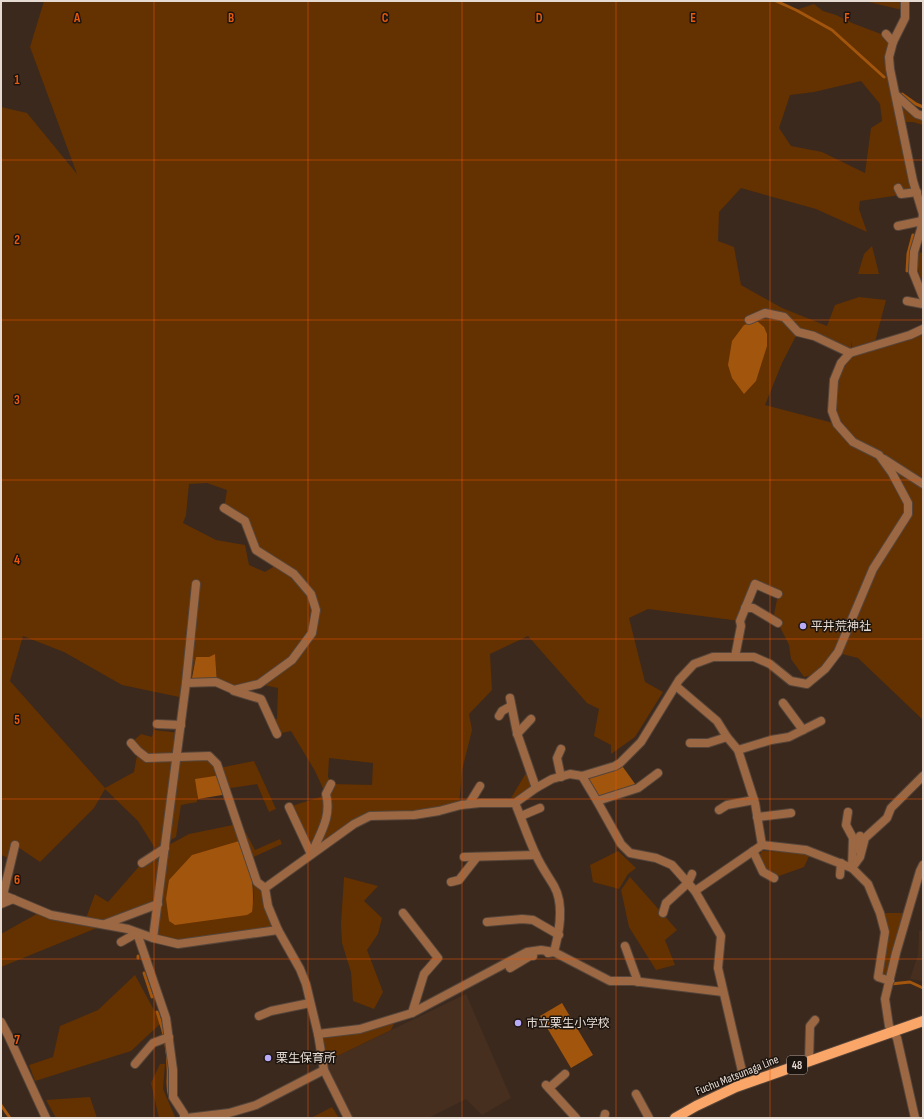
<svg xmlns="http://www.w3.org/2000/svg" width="924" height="1119" viewBox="0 0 924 1119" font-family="'Sofia Sans Condensed','Noto Sans JP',sans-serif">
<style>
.built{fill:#472f1f}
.green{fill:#643101;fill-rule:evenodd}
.water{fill:#a2550c}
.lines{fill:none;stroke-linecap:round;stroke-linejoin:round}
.stream{stroke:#a2550c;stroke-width:3}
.minor-casing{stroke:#56453a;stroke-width:10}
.tertiary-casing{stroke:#56453a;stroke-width:10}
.primary-casing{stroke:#56453a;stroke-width:12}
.minor{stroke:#9b6843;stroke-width:8}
.tertiary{stroke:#9b6843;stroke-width:8}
.primary{stroke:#fba669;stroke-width:10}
.grid{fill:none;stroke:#e8590c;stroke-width:1;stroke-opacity:0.55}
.poi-dot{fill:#b8abf7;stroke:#1c140f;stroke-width:1.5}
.labels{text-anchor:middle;stroke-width:3;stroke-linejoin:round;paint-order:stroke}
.shield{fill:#1c140f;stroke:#a99f98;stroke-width:1}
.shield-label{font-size:11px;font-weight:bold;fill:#e6dbd3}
.poi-label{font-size:12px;fill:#e6dbd3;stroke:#1c140f;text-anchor:start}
.street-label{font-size:12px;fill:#e6dbd3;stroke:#1c140f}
.grid-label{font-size:13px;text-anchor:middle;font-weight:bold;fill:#e8590c;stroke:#1c140f;stroke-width:3;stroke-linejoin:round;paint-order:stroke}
</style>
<rect width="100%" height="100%" fill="#3b291d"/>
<g class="built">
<polygon points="923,930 923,981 910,979 918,955 919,931"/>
<polygon points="466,994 511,1098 482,1115 466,1099 428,1118 348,1118 323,1063"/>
</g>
<g class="green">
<path d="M44,1H776L796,10L814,4L823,11L836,15L852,23L881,34L890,43L887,56L913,193L860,201L859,209L867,232L816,209L741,188L719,212L718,241L734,247L741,285L782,308L827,326L835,305L859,297L886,300L875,342L852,348V341L850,353L919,332L923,334V720L858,658L838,653L812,675L804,677L791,659L789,645L774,615L778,594L755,584L740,621L648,609L629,618L645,682L663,692L635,737L611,754V745L594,736L599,709L587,703L528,636L490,654L492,690L469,714L472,730L462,770L459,806L368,817L311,854L289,807L326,795L315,771L291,731L277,734L271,721L277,719L278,688L259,684L234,690L217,683L215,654L210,657H196L192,674L187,675L184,698L122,685L64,652L23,636L10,681L105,788L134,772L138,750L131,743L141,734L152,737L154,730L180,733L177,756H209L219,768L254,761L276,809L269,812L257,784L197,793V802L181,805L176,837L166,843L165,847L189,834L238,824L254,902L253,884L257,882L265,888L278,930L178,944L153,938L158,905L104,925L1,967V934L42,911L85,921L95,894L108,902L142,863L158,853L138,821L105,789L94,808L40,862L15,845L11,859L1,855V107L27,113L77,174L30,47ZM861,81L880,104L882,121L871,128L865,173L822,152L791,146L779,128L790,95L814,92ZM798,332L849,353L834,380L837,424L765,405L782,363ZM207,483L227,490L224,508L245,521L256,550L278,564L265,572L249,565L245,545L216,540L183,523L186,515L189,484ZM329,758L373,763L372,785L332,784L328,777Z"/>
<polygon points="865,1 902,1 902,10"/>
<polygon points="901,104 923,119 923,125 913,122 905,122"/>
<polygon points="872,246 879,274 858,274 864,254"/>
<path d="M918,252L923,253V284C919,273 915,264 918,252Z"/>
<polygon points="529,768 536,788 508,803"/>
<polygon points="246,833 255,850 280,839 282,844 249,859 242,836"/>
<polygon points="618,851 636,868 628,874 619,889 593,882 590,865"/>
<polygon points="762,851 811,852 804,867 779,876 766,871 759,856"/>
<polygon points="344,877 378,886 364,901 382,918 378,934 367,950 383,992 374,1009 353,1001 351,972 342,943 341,924"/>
<polygon points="630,877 677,930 665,940 675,965 656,970 629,927 621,890"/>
<polygon points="880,913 908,913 890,981 878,977 885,933"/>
<polygon points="135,975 161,1023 131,1051 35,1081 29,1065 53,1057 60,1026 98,1010"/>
<polygon points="397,1017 391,1030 323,1063 318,1034"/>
<polygon points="160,1064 165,1064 163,1089 175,1117 159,1118 151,1083"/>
<polygon points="90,1097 97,1118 56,1118 46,1100"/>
<polygon points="332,1107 339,1118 311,1118"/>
</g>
<g class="water">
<polygon points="757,321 764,327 767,334 767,346 756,381 744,394 732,378 728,365 732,341 744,325"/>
<polygon points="215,654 217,683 191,683 196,657 209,657"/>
<polygon points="620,763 638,788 597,801 582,776"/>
<polygon points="221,775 228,794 198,799 195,779"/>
<path d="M239,841C251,859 255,891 252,912L247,915L175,925L169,921L166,899L169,880L192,855Z"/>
<polygon points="562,1003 593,1055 571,1068 540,1016"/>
</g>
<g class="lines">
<g class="stream">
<polyline points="776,1 796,10 832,30 884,77"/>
<polyline points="902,94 916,104 923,107"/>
<polyline points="907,271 908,254 913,235"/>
<polyline points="138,956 138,958"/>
<polyline points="144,973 152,997"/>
<polyline points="891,984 910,982 923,988"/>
<path d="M157,1012C163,1028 168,1050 168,1067C169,1080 166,1085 170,1098"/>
<polyline points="1,1105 10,1118"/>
</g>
<defs>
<g id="minor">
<polyline points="905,1 905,18 893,42 889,57 890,69 913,181 923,214 921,229 914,252 913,272 923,297"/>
<polyline points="886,34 893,42"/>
<polyline points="897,96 917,114 923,116"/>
<polyline points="898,188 901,194 917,192"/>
<polyline points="898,226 922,221"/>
<polyline points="907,301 923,304"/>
<polyline points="749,320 765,313 784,317 798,332 814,336 850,353"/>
<polyline points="884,459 923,484"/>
<polyline points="745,608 753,608 778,623"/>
<polyline points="735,657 741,626 740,621 755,584 778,594"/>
<polyline points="186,683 216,682 234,690 259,684 292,660 312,633 316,610 311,594 294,574 256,550 245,521 224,508"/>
<polyline points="676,686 717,721 727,737 738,750 755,803 762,845"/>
<polyline points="234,691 261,699 277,734"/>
<polyline points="510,698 517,733 536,788"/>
<polyline points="783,703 803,730"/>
<polyline points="499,716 502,711 511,706"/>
<polyline points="157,724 181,725"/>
<polyline points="517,734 531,719"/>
<polyline points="131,743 138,751 147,758 209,756 217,764 257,882 265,888"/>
<polyline points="690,743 708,743 727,737"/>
<polyline points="561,749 557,758 561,777"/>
<polyline points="738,750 771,740 789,737 821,721"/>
<polyline points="582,776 597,801 621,844 630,853 656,858 672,865 695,891 721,936 718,968 745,1084"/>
<polyline points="597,801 638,788 658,773"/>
<path d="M515,803C522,820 528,838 536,855C541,866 548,876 554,886C565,905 559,933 554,952L548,953"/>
<polyline points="469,804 480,786"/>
<polyline points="289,807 311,854"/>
<polyline points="719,810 727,805 754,800"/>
<polyline points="848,812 846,825 853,838 852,868"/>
<polyline points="521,816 540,808"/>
<polyline points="757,817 791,813"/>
<polyline points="859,850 860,836"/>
<polyline points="753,851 763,872 774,878"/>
<path d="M312,853C320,833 332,817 326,794L331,784"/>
<polyline points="464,857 536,855"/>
<polyline points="142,863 165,848"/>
<polyline points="852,868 860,857 865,838 887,818 891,808 923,776"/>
<polyline points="840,875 841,863"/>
<polyline points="451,882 459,880 477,857"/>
<polyline points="695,891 762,845 806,850 811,852 852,868 868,884 880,913 885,932 878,977 890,981"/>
<polyline points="1,894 51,915 128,929 153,938 178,944 278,930"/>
<polyline points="3,895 15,845"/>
<polyline points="1,904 13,899"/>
<polyline points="403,913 438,958 424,974 412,1013"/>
<polyline points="663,913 666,903 688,883 692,874"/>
<polyline points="487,922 522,919 533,920 559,935"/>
<polyline points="105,924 158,904"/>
<polyline points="153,938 186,683 196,584"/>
<polyline points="121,942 137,933 166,1018 173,1070 173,1097 184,1114 184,1118"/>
<polyline points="625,946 638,982"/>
<polyline points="510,968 530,956 533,956"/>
<polyline points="259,1016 271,1011 310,1003"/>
<polyline points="318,1034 360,1029 412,1013 527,952 541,950 554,952 610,981 633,981 723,992"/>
<polyline points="809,1061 810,1026 815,1020"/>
<polyline points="135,1064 153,1043 169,1037"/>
<polyline points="546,1085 576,1118"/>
<polyline points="549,1088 565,1074"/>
<polyline points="636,1094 649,1118"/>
<polyline points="187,1118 229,1113 256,1105 324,1070"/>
<polyline points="348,1118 324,1070 318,1034 306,984 300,969 278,930 268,906 265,888 354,824 370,816 414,815 439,811 461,805 480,803 515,803 536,788 552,779 570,774 582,776 615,766 620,763 641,742 679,680 694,664 713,657 754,657 770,664 791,681 807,684 825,669 838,652 873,569 908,514 908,503 892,473 879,455 853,442 837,424 832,411 834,380 841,363 850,353 910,335 923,329"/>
<polyline points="604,1118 605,1114"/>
<polyline points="915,1118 897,1038 889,1026 885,999 896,953 920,871 923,865"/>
</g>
<polyline id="tertiary" points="1,1022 8,1035 46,1118"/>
<polyline id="primary" points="675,1118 696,1106 736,1087 923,1021"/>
</defs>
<use href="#minor" class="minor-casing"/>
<use href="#tertiary" class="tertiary-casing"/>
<use href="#primary" class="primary-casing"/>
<use href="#minor" class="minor"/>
<use href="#tertiary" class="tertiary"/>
<use href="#primary" class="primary"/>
</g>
<path class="grid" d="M154,1V1118M308,1V1118M462,1V1118M616,1V1118M770,1V1118M1,160H923M1,320H923M1,480H923M1,639H923M1,799H923M1,959H923"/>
<g class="poi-dot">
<circle cx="803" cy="626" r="4"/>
<circle cx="518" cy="1023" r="4"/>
<circle cx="268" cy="1058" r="4"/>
</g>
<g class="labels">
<rect class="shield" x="787" y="1056" width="20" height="18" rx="3"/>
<g class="shield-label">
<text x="797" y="1069">48</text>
</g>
<g class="poi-label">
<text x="811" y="630">平井荒神社</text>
<text x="526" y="1027">市立栗生小学校</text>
<text x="276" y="1062">栗生保育所</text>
</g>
<g class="street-label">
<text transform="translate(737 1075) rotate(-22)" y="4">Fuchu Matsunaga Line</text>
</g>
</g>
<g class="grid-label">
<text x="77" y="22">A</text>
<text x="231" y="22">B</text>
<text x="385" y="22">C</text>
<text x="539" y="22">D</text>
<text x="693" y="22">E</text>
<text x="847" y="22">F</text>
<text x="17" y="84">1</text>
<text x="17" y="244">2</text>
<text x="17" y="404">3</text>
<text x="17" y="564">4</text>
<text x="17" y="724">5</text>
<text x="17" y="884">6</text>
<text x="17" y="1044">7</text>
</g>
<rect width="924" height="1119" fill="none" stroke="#e6dbd3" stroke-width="4"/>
</svg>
